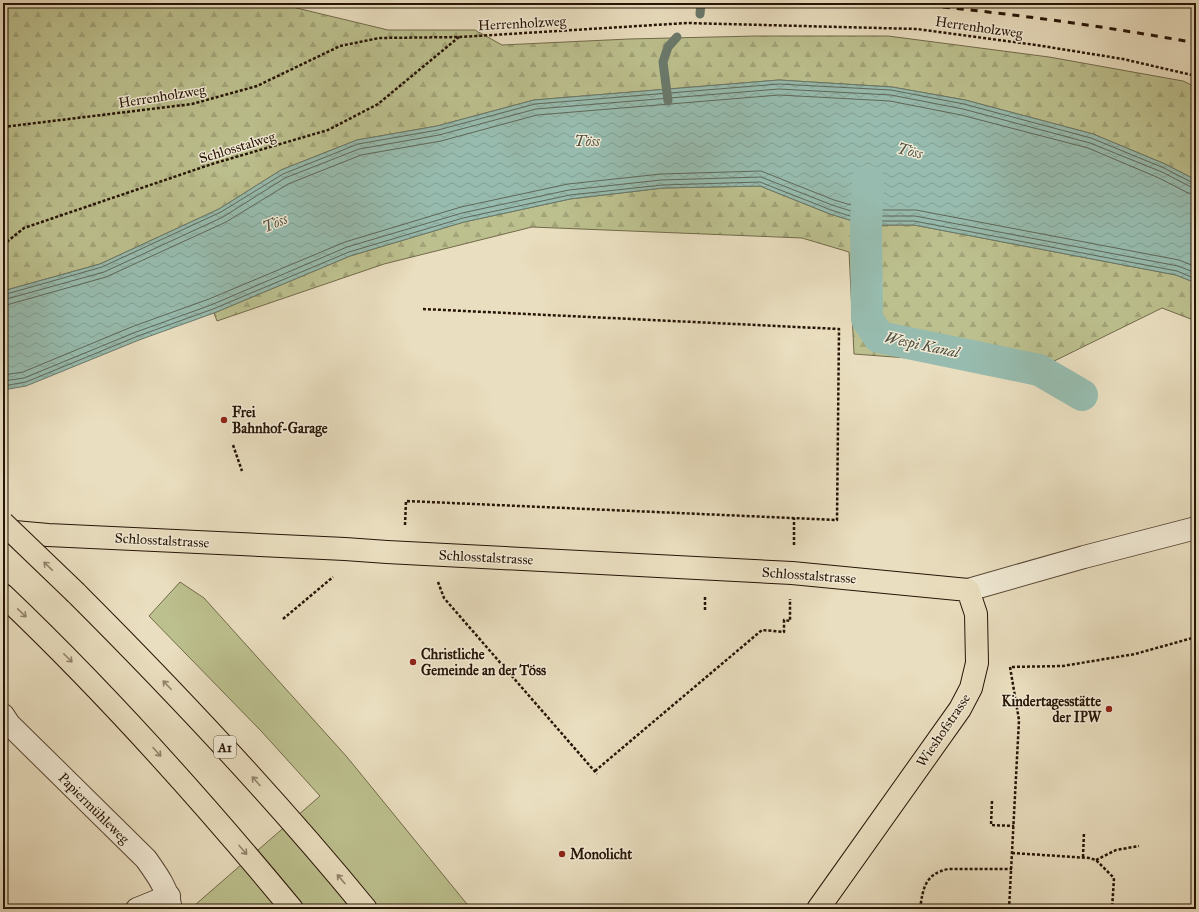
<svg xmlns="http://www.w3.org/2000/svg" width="1199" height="912" viewBox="0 0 1199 912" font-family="'IM FELL Great Primer',serif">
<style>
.green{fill:#bcc08e;stroke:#726a4a}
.forest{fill:url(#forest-firs);stroke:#726a4a}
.water{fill:url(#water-waves);stroke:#6a796b}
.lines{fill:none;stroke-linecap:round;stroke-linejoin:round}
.shore{stroke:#5f685a;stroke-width:1}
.stream{stroke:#6a796b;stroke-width:9}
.canal{stroke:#97bcaf;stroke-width:32}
.minor-casing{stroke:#584634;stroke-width:24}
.major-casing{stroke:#271406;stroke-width:24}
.highway-casing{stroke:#271406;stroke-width:24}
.path{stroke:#271406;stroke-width:2.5;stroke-dasharray:3 2;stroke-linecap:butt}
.minor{stroke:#f1ead5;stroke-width:22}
.major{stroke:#e9debf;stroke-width:22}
.highway{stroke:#e9debf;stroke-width:22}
.rail{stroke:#271406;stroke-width:3;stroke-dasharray:7 7;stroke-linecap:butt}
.highway-bridge-casing{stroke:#271406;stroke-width:24;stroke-linecap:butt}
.highway-bridge{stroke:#e9debf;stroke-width:22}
.oneway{stroke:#92836c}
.poi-dot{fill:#8f2418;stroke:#f1ead5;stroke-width:1.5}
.labels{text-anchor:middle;stroke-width:3;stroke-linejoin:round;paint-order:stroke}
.shield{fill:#f1ead5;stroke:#645444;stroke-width:1}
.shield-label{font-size:13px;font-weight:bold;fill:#271406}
.street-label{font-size:14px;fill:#271406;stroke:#f1ead5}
.poi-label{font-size:14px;font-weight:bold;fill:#271406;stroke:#f1ead5;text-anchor:start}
.water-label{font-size:15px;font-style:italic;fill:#4e4f41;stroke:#f1ead5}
</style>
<defs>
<pattern id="forest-firs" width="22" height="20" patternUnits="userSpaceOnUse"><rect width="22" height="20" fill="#bcc08e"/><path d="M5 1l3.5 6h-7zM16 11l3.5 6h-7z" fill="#a2a479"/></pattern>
<pattern id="water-waves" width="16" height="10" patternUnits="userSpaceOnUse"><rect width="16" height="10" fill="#97bcaf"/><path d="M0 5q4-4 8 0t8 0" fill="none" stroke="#82a195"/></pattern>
</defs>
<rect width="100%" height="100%" fill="#e9debf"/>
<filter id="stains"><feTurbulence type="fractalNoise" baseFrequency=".005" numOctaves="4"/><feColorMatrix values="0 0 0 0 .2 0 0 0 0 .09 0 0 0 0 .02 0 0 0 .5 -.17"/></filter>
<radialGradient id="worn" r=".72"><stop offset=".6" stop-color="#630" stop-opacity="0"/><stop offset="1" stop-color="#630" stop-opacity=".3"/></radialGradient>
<polygon class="green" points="180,582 204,598 347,757 471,909 199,909 195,905 320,796 262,732 149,616"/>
<g class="forest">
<polygon points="3,3 263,3 284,5 388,30 475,30 502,45 629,39 756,36 888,36 1049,57 1183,81 1196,87 1196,180 1165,164 1093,134 965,100 892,87 779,80 534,100 437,126 357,140 281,170 219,209 100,264 3,291"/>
<polygon points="760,186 830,214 866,225 914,225 1176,275 1196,283 1196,321 1162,308 1040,368 854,354 849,252 802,238 532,227 384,264 217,321 214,313 350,256 464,222 570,199 663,188"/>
</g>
<polygon class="water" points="779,80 892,87 965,100 1093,134 1165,164 1196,180 1196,283 1176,275 914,225 866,225 830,214 760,186 663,188 570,199 464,222 350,256 214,313 139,340 26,386 3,390 3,291 100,264 219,209 281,170 357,140 437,126 534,100"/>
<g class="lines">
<g class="shore">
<polyline points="3,295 102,267 221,212 283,174 358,144 438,130 535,104 779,84 891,90 964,104 1091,138 1164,168 1193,183 1196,183"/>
<polyline points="3,300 104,272 223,217 285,178 359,149 439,135 536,109 779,89 891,95 963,109 1090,143 1162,172 1191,187 1196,188"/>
<polyline points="3,306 106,277 226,222 288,184 361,155 441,141 537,115 779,95 890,101 961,115 1088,148 1159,178 1188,193 1196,194"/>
<polyline points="3,375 23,372 134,326 209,299 345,242 461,207 568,184 661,174 761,171 834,200 868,210 916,210 1179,260 1196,267"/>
<polyline points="3,381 24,378 136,332 211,305 347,247 462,213 569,190 661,180 761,177 832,205 867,216 915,216 1178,266 1196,273"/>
<polyline points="3,386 26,382 138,336 213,309 349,252 463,218 570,195 662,185 760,182 831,210 866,221 914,221 1177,271 1196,279"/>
</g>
<g class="stream">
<polyline points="700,14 701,3"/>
<polyline points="668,101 663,62 668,47 677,37"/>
</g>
<polyline class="canal" points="868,181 866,225 867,319 879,337 1039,370 1082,395"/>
<defs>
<g id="minor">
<polyline points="968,590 1084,557 1196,528"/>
<path d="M3,715L9,724L146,859C158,876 167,888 171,909"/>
<polyline points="137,909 169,896"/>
</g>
<polyline id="major" points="3,531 48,535 345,549 387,552 792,573 968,590 976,614 977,663 971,688 960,709 818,909"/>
<g id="highway">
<path d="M76,593C177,694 275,798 366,909"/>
<path d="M3,595C106,693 201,799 292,909"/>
</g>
</defs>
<use href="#minor" class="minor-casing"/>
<use href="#major" class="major-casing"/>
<use href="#highway" class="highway-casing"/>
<g class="path">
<polyline points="3,127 192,104 257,86 340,46 379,38 460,37 687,23 917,29 1036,45 1123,59 1196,76"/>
<polyline points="3,245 24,228 212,164 328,130 378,104 459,37"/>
<polyline points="233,445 242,471"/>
<polyline points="405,525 406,501 837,520 839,329 423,309"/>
<polyline points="794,545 794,518"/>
<polyline points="438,582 444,598 597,774"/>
<polyline points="705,610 705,595"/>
<polyline points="283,619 333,577"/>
<polyline points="595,771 762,630 784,632 784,620 790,621 790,599"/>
<polyline points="992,801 991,825 1014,826"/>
<polyline points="1012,853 1089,858 1096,860 1114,878 1112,909"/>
<polyline points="1083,857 1084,832"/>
<polyline points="1096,860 1116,850 1139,846"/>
<path d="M920,909C923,888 925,874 948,869H1012"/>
<polyline points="1009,909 1019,720 1010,667 1063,666 1135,654 1196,637"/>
</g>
<use href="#minor" class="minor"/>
<use href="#major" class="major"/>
<use href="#highway" class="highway"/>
<path class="rail" d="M901,3C1000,12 1098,25 1196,43"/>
<defs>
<polyline id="highway-bridge" points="3,523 76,593"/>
</defs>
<use href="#highway-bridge" class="highway-bridge-casing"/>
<use href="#highway-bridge" class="highway-bridge"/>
</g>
<defs><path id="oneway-shaft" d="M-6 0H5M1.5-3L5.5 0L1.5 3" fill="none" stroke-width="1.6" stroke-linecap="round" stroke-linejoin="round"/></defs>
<g class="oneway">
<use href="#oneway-shaft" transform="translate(48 566) rotate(-136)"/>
<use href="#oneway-shaft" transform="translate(22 613) rotate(44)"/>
<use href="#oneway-shaft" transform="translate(68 658) rotate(45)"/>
<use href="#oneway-shaft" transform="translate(167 685) rotate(-134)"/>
<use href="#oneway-shaft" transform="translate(157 752) rotate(48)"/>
<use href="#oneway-shaft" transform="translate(256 781) rotate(-132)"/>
<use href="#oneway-shaft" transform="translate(243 850) rotate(49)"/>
<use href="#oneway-shaft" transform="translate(341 879) rotate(-130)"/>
</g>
<g class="poi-dot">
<circle cx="224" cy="420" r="4"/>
<circle cx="413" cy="662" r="4"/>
<circle cx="1109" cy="709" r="4"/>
<circle cx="562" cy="854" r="4"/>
</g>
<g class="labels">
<rect class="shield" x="214" y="736" width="22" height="22" rx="3"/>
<g class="shield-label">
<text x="225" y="752">A1</text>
</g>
<g class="street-label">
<text transform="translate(522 23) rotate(-3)" y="5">Herrenholzweg</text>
<text transform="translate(979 27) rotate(8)" y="5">Herrenholzweg</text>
<text transform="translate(162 96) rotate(-9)" y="5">Herrenholzweg</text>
<text transform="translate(237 147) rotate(-17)" y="5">Schlosstalweg</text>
<text transform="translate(162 540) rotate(3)" y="5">Schlosstalstrasse</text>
<text transform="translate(486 557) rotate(3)" y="5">Schlosstalstrasse</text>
<text transform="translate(809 575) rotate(4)" y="5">Schlosstalstrasse</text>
<text transform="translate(943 730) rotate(-56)" y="5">Wieshofstrasse</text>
<text transform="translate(94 808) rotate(45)" y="5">Papiermühleweg</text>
</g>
<g class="poi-label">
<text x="232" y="417">Frei<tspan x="232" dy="16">Bahnhof-Garage</tspan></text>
<text x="421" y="659">Christliche<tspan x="421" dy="16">Gemeinde an der Töss</tspan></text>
<text x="1101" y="706" text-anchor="end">Kindertagesstätte<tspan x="1101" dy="16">der IPW</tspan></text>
<text x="570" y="859">Monolicht</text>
</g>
<g class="water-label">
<text x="587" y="146">Töss</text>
<text transform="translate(910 151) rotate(14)" y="5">Töss</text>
<text transform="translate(275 223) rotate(-23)" y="5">Töss</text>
<text transform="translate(922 345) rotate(12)" y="5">Wespi Kanal</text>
</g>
</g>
<rect width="1199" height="912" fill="none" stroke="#e9debf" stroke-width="16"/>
<rect x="4" y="4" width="1191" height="904" fill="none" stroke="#271406" stroke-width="2"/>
<rect x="8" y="8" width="1183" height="896" fill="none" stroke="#271406"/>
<rect width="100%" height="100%" filter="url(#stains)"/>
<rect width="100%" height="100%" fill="url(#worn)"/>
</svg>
